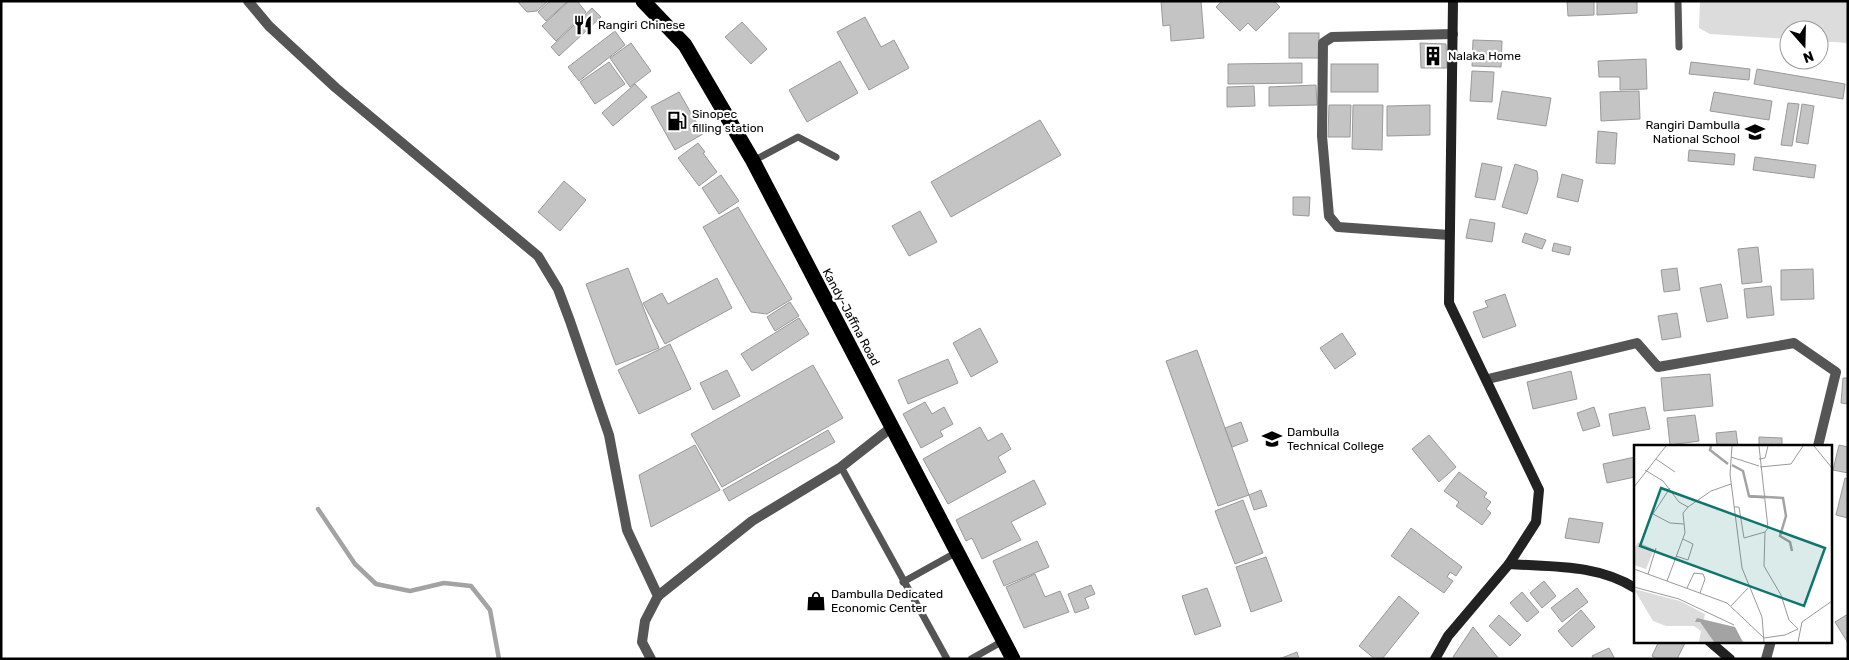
<svg xmlns="http://www.w3.org/2000/svg" width="1849" height="660" viewBox="0 0 1849 660" font-family="Rubik,sans-serif">
<style>
.green{fill:#dcdcdc}
.lines{fill:none;stroke-linecap:round;stroke-linejoin:round}
.stream{stroke:#a3a3a3;stroke-width:4.5}
.building{fill:#c4c4c4;stroke:#999}
.lane{stroke:#555;stroke-width:7}
.street{stroke:#555;stroke-width:10}
.secondary{stroke:#222;stroke-width:10}
.highway{stroke:#000;stroke-width:15}
.labels{text-anchor:middle;stroke-width:4.5;stroke-linejoin:round;paint-order:stroke}
.poi-label{font-size:12px;fill:#000;stroke:#fff;text-anchor:start}
.street-label{font-size:12px;fill:#000;stroke:#fff}
.inset-river{fill:none;stroke:#a3a3a3;stroke-width:2.5}
.inset-road{fill:none;stroke:#999;stroke-width:1}
.view{fill:#0f766e;fill-opacity:0.15;stroke:#0f766e;stroke-width:2.5}
.inset-edge{fill:none;stroke:#000;stroke-width:2.5}
</style>
<rect width="100%" height="100%" fill="#fff"/>
<polygon class="green" points="1700,1 1848,1 1848,43 1819,41 1819,30 1789,30 1789,39 1710,34 1699,28"/>
<g class="lines">
<polyline class="stream" points="318,509 355,564 376,584 410,591 444,583 471,586 490,610 499,659"/>
</g>
<g class="building">
<polygon points="517,1 548,1 537,11 527,12"/>
<polygon points="550,1 568,1 546,21 538,12"/>
<polygon points="569,1 577,1 586,12 556,41 542,26"/>
<polygon points="1161,1 1201,1 1204,38 1171,41 1170,25 1163,26"/>
<polygon points="1222,1 1274,1 1280,7 1256,31 1248,23 1240,31 1216,7"/>
<polygon points="1567,1 1594,1 1594,15 1568,16"/>
<polygon points="1597,1 1637,1 1637,13 1597,15"/>
<polygon points="592,8 601,17 559,56 551,47"/>
<polygon points="865,17 881,47 894,40 909,68 869,90 837,32"/>
<polygon points="742,22 767,49 751,64 725,37"/>
<polygon points="615,31 625,45 579,81 568,67"/>
<rect x="1289" y="33" width="30" height="25"/>
<polygon points="1473,40 1502,41 1501,67 1472,66"/>
<polygon points="631,43 651,71 630,87 610,58"/>
<polygon points="1420,43 1446,44 1447,68 1421,68"/>
<polygon points="1646,59 1647,89 1620,90 1620,77 1599,77 1598,61"/>
<polygon points="840,61 858,93 807,122 789,90"/>
<polygon points="609,62 625,84 595,104 580,82"/>
<polygon points="1691,62 1750,69 1749,80 1689,74"/>
<polygon points="1302,63 1302,83 1228,84 1228,64"/>
<rect x="1331" y="64" width="47" height="28"/>
<polygon points="1757,69 1845,84 1843,99 1754,84"/>
<polygon points="1472,71 1494,72 1492,102 1470,101"/>
<polygon points="635,84 647,97 613,126 602,113"/>
<polygon points="1316,85 1317,105 1269,106 1269,87"/>
<polygon points="1254,86 1255,106 1227,107 1227,87"/>
<polygon points="1502,91 1551,98 1546,126 1497,119"/>
<polygon points="1639,91 1640,119 1601,121 1600,92"/>
<polygon points="679,92 703,134 675,150 651,107"/>
<polygon points="1714,92 1772,101 1769,120 1710,111"/>
<polygon points="1788,103 1799,104 1792,146 1781,145"/>
<polygon points="1802,104 1814,106 1808,144 1796,142"/>
<polygon points="1329,105 1351,105 1350,137 1328,137"/>
<polygon points="1353,105 1383,105 1382,150 1352,149"/>
<polygon points="1430,105 1430,135 1387,136 1387,106"/>
<polygon points="1040,120 1061,155 951,217 931,182"/>
<polygon points="1598,131 1617,133 1615,164 1596,163"/>
<polygon points="698,143 705,152 703,153 717,172 699,186 678,158"/>
<polygon points="1689,150 1735,154 1734,165 1688,161"/>
<polygon points="1755,157 1816,165 1814,178 1753,170"/>
<polygon points="1482,163 1502,167 1495,200 1475,197"/>
<polygon points="1515,164 1537,171 1538,179 1527,214 1502,207"/>
<polygon points="1562,174 1583,180 1578,202 1557,197"/>
<polygon points="721,175 739,201 719,214 702,188"/>
<polygon points="564,181 586,200 560,231 538,212"/>
<polygon points="1293,197 1310,197 1309,216 1293,215"/>
<polygon points="738,207 792,299 767,314 751,312 703,227"/>
<polygon points="920,211 937,242 909,256 892,226"/>
<polygon points="1470,219 1495,223 1492,242 1466,238"/>
<polygon points="1525,233 1546,240 1542,249 1522,242"/>
<polygon points="1554,243 1571,247 1569,255 1552,251"/>
<polygon points="1758,247 1762,282 1742,284 1738,249"/>
<polygon points="628,268 659,348 616,365 586,284"/>
<polygon points="1677,268 1680,290 1664,292 1661,270"/>
<polygon points="1813,269 1814,299 1781,300 1781,270"/>
<polygon points="717,278 732,308 665,344 643,303 662,293 668,304"/>
<polygon points="1721,284 1728,318 1707,322 1700,288"/>
<polygon points="1771,286 1774,315 1747,318 1744,289"/>
<polygon points="1505,294 1516,326 1483,338 1473,312 1488,307 1485,301"/>
<polygon points="790,302 799,316 775,331 767,317"/>
<polygon points="1677,313 1681,337 1662,340 1658,316"/>
<polygon points="799,318 809,334 752,371 741,354"/>
<polygon points="980,328 998,362 971,377 953,343"/>
<polygon points="1342,333 1356,354 1335,369 1320,348"/>
<polygon points="670,344 691,389 639,414 618,370"/>
<polygon points="1197,350 1249,495 1218,506 1166,361"/>
<polygon points="948,359 958,383 908,404 898,380"/>
<polygon points="813,365 843,418 722,487 691,434"/>
<polygon points="727,370 740,396 713,410 700,383"/>
<polygon points="1571,371 1577,399 1533,409 1527,382"/>
<polygon points="1710,374 1713,406 1664,411 1661,378"/>
<polygon points="1843,378 1848,378 1848,404 1841,403"/>
<polygon points="925,402 932,414 944,407 953,424 940,431 943,436 921,448 903,414"/>
<polygon points="1594,407 1600,426 1583,431 1577,413"/>
<polygon points="1645,407 1650,429 1613,436 1609,414"/>
<polygon points="1695,415 1699,441 1670,445 1667,418"/>
<polygon points="1241,422 1248,441 1232,447 1225,428"/>
<polygon points="980,427 988,441 1002,433 1011,449 998,457 1006,472 948,504 923,459"/>
<polygon points="828,430 835,442 729,501 723,490"/>
<polygon points="1736,431 1738,446 1717,446 1716,433"/>
<polygon points="1429,435 1456,467 1439,482 1412,449"/>
<polygon points="1759,437 1782,438 1782,446 1759,446"/>
<polygon points="695,445 720,490 651,527 639,475"/>
<polygon points="1839,445 1848,447 1848,473 1833,470"/>
<polygon points="1635,457 1635,477 1607,483 1603,464"/>
<polygon points="1459,472 1487,493 1484,497 1491,502 1486,509 1491,513 1482,525 1456,506 1459,502 1444,491"/>
<polygon points="1845,478 1848,479 1848,518 1836,515"/>
<polygon points="1034,480 1046,504 1011,522 1021,540 982,559 972,538 966,541 956,520"/>
<polygon points="1261,490 1267,506 1254,510 1249,495"/>
<polygon points="1243,500 1263,553 1235,564 1215,511"/>
<polygon points="1569,518 1603,523 1599,543 1565,538"/>
<polygon points="1411,528 1462,567 1456,576 1450,572 1447,577 1453,581 1444,593 1391,556"/>
<polygon points="1037,541 1049,567 1004,586 993,561"/>
<polygon points="1266,557 1282,601 1251,612 1236,567"/>
<polygon points="1035,574 1045,597 1060,591 1069,612 1024,628 1006,587"/>
<polygon points="1544,581 1556,596 1542,608 1530,593"/>
<polygon points="1091,585 1095,594 1085,598 1089,608 1075,613 1068,594"/>
<polygon points="1207,588 1221,626 1195,635 1182,596"/>
<polygon points="1577,588 1588,602 1562,622 1551,608"/>
<polygon points="1522,592 1539,612 1527,622 1510,603"/>
<polygon points="1399,596 1419,613 1382,659 1375,659 1359,646"/>
<polygon points="1581,610 1595,627 1572,647 1558,631"/>
<polygon points="1848,614 1848,643 1835,622"/>
<polygon points="1499,615 1521,635 1510,646 1489,626"/>
<polygon points="1473,627 1499,659 1455,659 1453,657"/>
<polygon points="1659,641 1686,641 1677,659 1657,659 1652,656"/>
<polygon points="1609,648 1615,659 1594,659 1592,656"/>
<polygon points="1297,652 1299,659 1279,659"/>
</g>
<g class="lines">
<g class="lane">
<polyline points="1678,1 1679,47"/>
<polyline points="753,161 798,137 836,157"/>
<polyline points="841,467 947,659"/>
<polyline points="903,582 957,552"/>
<polyline points="971,659 1003,641"/>
</g>
<g class="street">
<polyline points="248,1 269,26 336,88 538,256 558,289 570,321 609,435 627,530 658,596 645,621 642,642 651,659"/>
<polyline points="1449,235 1338,227 1329,216 1322,136 1323,43 1332,37 1453,34"/>
<polyline points="1488,379 1637,343 1658,367 1794,343 1836,372 1818,446"/>
<polyline points="658,596 752,521 841,467 892,427"/>
<polyline points="1766,659 1771,641"/>
</g>
<g class="secondary">
<polyline points="1453,1 1449,303 1539,490 1536,522 1509,564"/>
<polyline points="1709,641 1730,659"/>
<path d="M1435,659L1448,636L1509,564C1552,567 1597,564 1635,588"/>
</g>
<polyline class="highway" points="643,1 685,45 753,161 1013,659"/>
</g>
<defs>
<symbol id="restaurant-bare" viewBox="-9 -9 18 18"><path d="M-5-6h1v4h1v-4h1v4h1v-4h1v5L-1.5 .5V6h-2V.5L-5-1ZM5-6V6H3V1.5H1.5Q1.5-4 5-6Z" fill="#000" stroke="#fff" stroke-width="2.5" paint-order="stroke"/></symbol>
<symbol id="building-bare" viewBox="-9 -9 18 18"><path d="M-4-6H4V6H1V3H-1V6H-4ZM-2.5-4.3h1.7v1.8h-1.7ZM.8-4.3h1.7v1.8H.8ZM-2.5-1h1.7V.8h-1.7ZM.8-1h1.7V.8H.8Z" fill="#000" stroke="#fff" stroke-width="2.5" paint-order="stroke"/></symbol>
<symbol id="fuel-bare" viewBox="-9 -9 18 18"><path d="M-5.5-6h7V0h2V4h1.3V-2.5L3-4.5l.8-.8L6-3V5H2.5V1h-1V6h-7ZM-4.2-4.7v3.2H.2V-4.7Z" fill="#000" stroke="#fff" stroke-width="2.5" paint-order="stroke"/></symbol>
<symbol id="school-bare" viewBox="-9 -9 18 18"><path d="M0-5L7-2L0 1L-7-2ZM-4 1L0 2.5L4 1V4Q0 6-4 4Z" fill="#000" stroke="#fff" stroke-width="2.5" paint-order="stroke"/></symbol>
<symbol id="university-bare" viewBox="-9 -9 18 18"><path d="M0-5L7-2L0 1L-7-2ZM-4 1L0 2.5L4 1V4Q0 6-4 4Z" fill="#000" stroke="#fff" stroke-width="2.5" paint-order="stroke"/></symbol>
<symbol id="shop-bare" viewBox="-9 -9 18 18"><path d="M-5-2.5h2.3a2.7 3.5 0 0 1 5.4 0H5L5.5 6h-11ZM-1.5-2.5h3a1.5 2.3 0 0 0-3 0Z" fill="#000" stroke="#fff" stroke-width="2.5" paint-order="stroke"/></symbol>
</defs>
<g fill-rule="evenodd">
<use href="#restaurant-bare" x="569" y="11" width="28" height="28"/>
<use href="#building-bare" x="1419" y="42" width="28" height="28"/>
<use href="#fuel-bare" x="663" y="107" width="28" height="28"/>
<use href="#school-bare" x="1741" y="118" width="28" height="28"/>
<use href="#university-bare" x="1258" y="425" width="28" height="28"/>
<use href="#shop-bare" x="802" y="587" width="28" height="28"/>
</g>
<g class="labels">
<g class="poi-label">
<text x="598" y="29">Rangiri Chinese</text>
<text x="1448" y="60">Nalaka Home</text>
<text x="692" y="118">Sinopec<tspan x="692" dy="14">filling station</tspan></text>
<text x="1740" y="129" text-anchor="end">Rangiri Dambulla<tspan x="1740" dy="14">National School</tspan></text>
<text x="1287" y="436">Dambulla<tspan x="1287" dy="14">Technical College</tspan></text>
<text x="831" y="598">Dambulla Dedicated<tspan x="831" dy="14">Economic Center</tspan></text>
</g>
<g class="street-label">
<text transform="translate(851 317) rotate(62)" y="4">Kandy-Jaffna Road</text>
</g>
</g>
<g transform="translate(1634 445)">
<rect width="198" height="198" fill="#fff"/>
<path d="M4,97L20,104L12,124L0,120V104ZM0,144L46,156L71,169L70,174L66,177L80,197H65L67,186L60,181H32L19,176Z" fill="#dcdcdc"/>
<path d="M63,173L101,182L109,197H80L66,177H61Z" fill="#a3a3a3"/>
<path class="inset-river" d="M77,1L76,5L94,19M98,20L109,26L115,51L149,53L152,71L146,91L156,97L158,106"/>
<path class="inset-road" d="M98,1L96,29L108,123L128,172L130,197M125,1L134,83L131,87L130,121L147,150L155,175L164,184L151,190L130,193M180,1L198,23M97,12L125,21M22,14L41,27M125,14L131,13L134,1M126,22L157,19L169,1M11,25L29,36L45,57L54,62L77,46L97,39M0,42L32,1M36,43L19,69L36,78L50,79M115,52L130,53M100,62H105L110,93M110,93L131,87M42,111L54,115L59,99L49,94M0,124L93,158L130,193M14,129L22,103M33,136L51,88L49,68L54,62M0,142L45,154L100,180M53,143L60,128L69,129L71,134L66,148M97,161L114,143M164,197L168,177L198,156"/>
<path class="view" d="M27,43L191,103L170,161L6,101Z"/>
<rect width="198" height="198" class="inset-edge"/>
</g>
<rect width="1849" height="660" fill="none" stroke="#000000" stroke-width="5"/>
<g transform="translate(1804 45) rotate(160)"><circle r="24" fill="#ffffff" stroke="#999999"/>
<path d="M0-4L9 19L0 12L-9 19Z" fill="#000000"/>
<text y="-8" font-size="14" font-weight="bold" text-anchor="middle" fill="#000000">N</text>
</g>
</svg>
